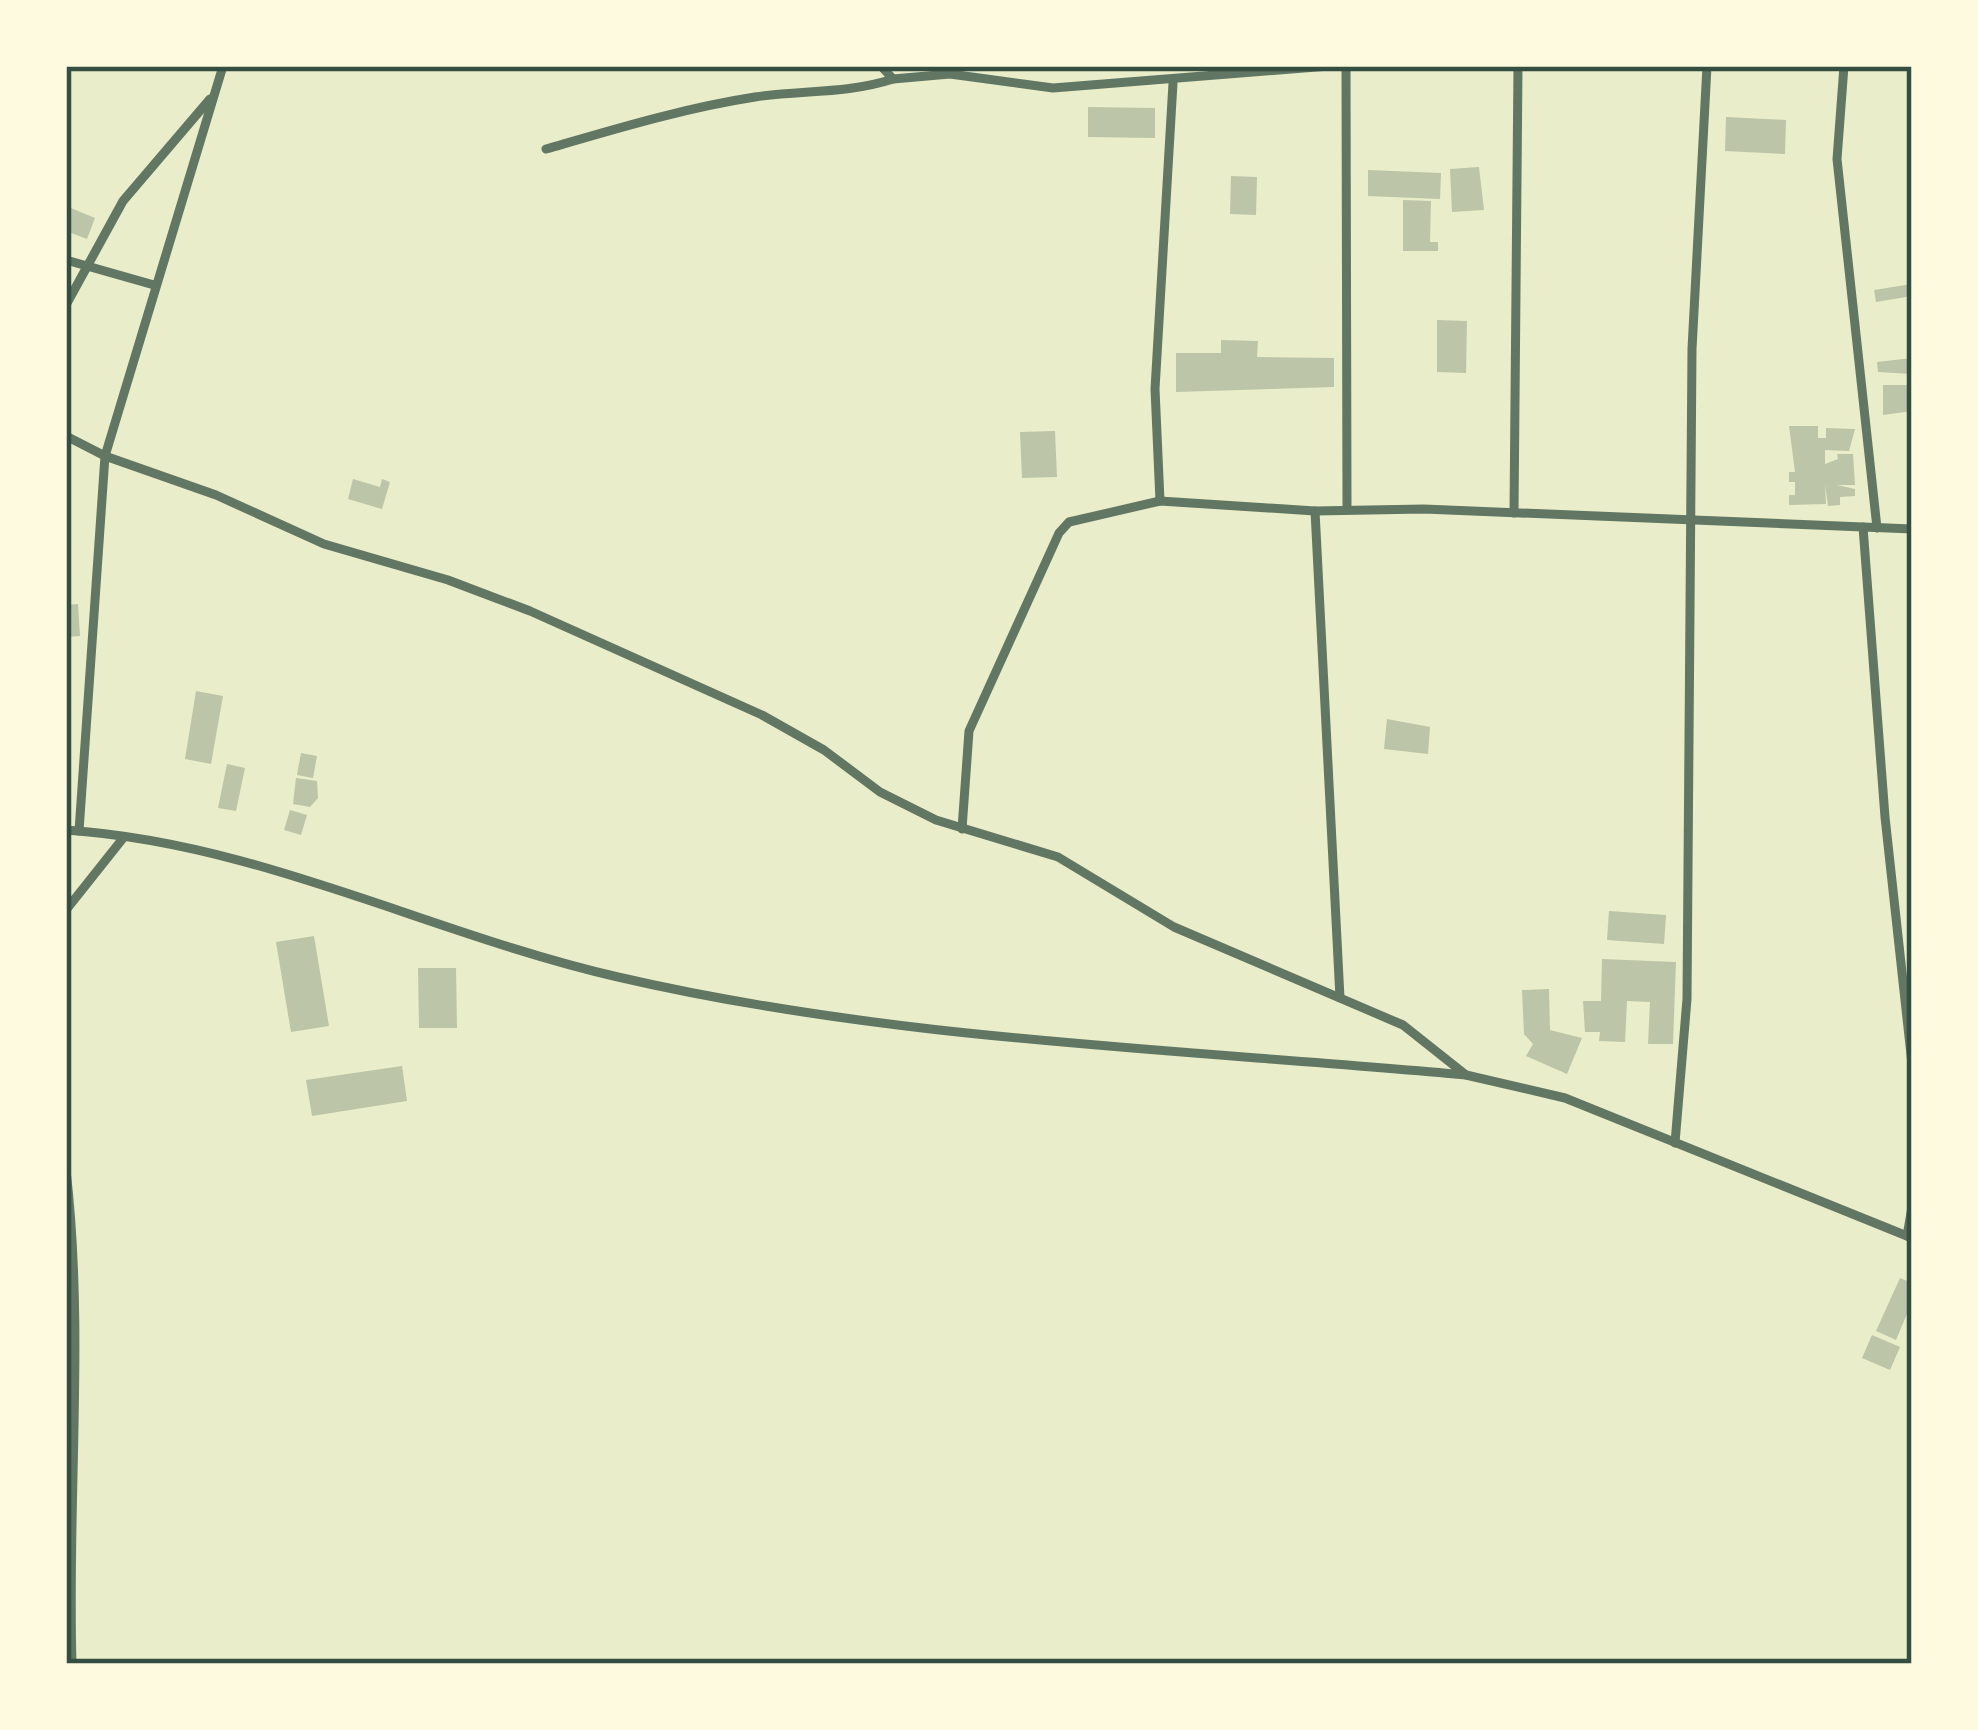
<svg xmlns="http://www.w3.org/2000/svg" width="1978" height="1730" viewBox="0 0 1978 1730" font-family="Overpass,sans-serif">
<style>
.building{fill:#bcc5a7}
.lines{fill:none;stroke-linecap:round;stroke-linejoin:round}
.minor{stroke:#617663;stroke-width:9}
.neatline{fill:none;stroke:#344e41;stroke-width:4.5}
</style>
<rect width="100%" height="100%" fill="#e9edc9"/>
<g class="building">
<polygon points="1088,107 1155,108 1155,138 1088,137"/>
<polygon points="1726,117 1786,120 1785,154 1725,151"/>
<polygon points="1479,167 1484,210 1452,212 1450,169"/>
<polygon points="1368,170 1441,173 1440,199 1368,196"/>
<polygon points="1231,176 1257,177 1256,215 1230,214"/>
<polygon points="1403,200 1431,201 1430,242 1438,242 1438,251 1403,251"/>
<polygon points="66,206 95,218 87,239 66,231"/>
<polygon points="1912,284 1912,296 1876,302 1874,290"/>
<polygon points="1437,320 1467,321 1466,373 1437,372"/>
<polygon points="1221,340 1258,341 1257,357 1334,358 1334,387 1176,392 1176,353 1221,353"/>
<polygon points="1912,358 1912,374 1878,372 1877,362"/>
<polygon points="1883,385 1912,385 1912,411 1883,415"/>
<polygon points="1789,426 1818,426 1818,438 1826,438 1826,428 1855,429 1849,451 1825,450 1825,464 1838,459 1837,454 1853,454 1855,485 1837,485 1855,489 1855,496 1840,497 1840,505 1828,506 1825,484 1826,504 1789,505 1789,495 1795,495 1795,482 1789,482 1789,472 1795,472"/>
<polygon points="1055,431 1057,477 1022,478 1020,432"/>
<polygon points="353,479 380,487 382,479 390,482 382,509 348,499"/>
<polygon points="78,604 80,636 66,637 66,605"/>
<polygon points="196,691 223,696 211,764 185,759"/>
<polygon points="1387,719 1430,727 1428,754 1384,749"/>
<polygon points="301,753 317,756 313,778 297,775"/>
<polygon points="227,764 245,768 236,811 218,808"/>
<polygon points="296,778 317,781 318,798 310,807 293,804"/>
<polygon points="290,810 307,815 301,835 284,830"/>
<polygon points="1609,911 1666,915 1664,944 1607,940"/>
<polygon points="314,936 329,1026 291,1032 276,942"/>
<polygon points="1602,959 1676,962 1673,1044 1648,1044 1650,1002 1627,1001 1625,1042 1599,1041 1600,1032 1585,1032 1583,1001 1601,1001"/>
<polygon points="418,968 456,968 457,1028 419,1028"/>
<polygon points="1549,989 1550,1030 1582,1038 1567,1074 1526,1056 1533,1044 1524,1034 1522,990"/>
<polygon points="402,1066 407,1101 312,1116 306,1080"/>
<polygon points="1900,1278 1912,1283 1912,1302 1896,1340 1876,1331"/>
<polygon points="1872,1335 1900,1347 1890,1370 1862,1358"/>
</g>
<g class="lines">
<g class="minor">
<polyline points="223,66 105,456 216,495 324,544 448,580 530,611 762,715 824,750 880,792 936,820 1058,857 1174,927 1403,1025 1466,1075"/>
<polyline points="881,66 893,79 950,74 1053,88 1329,66"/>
<polyline points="1346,66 1347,509"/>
<polyline points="1844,66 1837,159 1877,528"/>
<path d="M546,149C615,129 684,108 755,97C802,90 847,94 893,79"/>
<polyline points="66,260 154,285"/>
<polyline points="66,305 123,201 210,99"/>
<polyline points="66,436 105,456 79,831"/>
<polyline points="1160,501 1155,389 1173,83"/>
<polyline points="1315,511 1340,998"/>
<polyline points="1514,513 1518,66"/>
<polyline points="1863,527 1885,817 1912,1064"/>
<polyline points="962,829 969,731 1059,533 1069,522 1160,501 1315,511 1424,509 1912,529"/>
<path d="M66,830C260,843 431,934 618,977C894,1041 1184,1049 1466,1075L1565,1098L1912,1238"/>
<polyline points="66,910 124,837"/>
<polyline points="1675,1143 1687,999 1692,349 1707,66"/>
<path d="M66,1170C85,1334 67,1499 72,1664"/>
<polyline points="1907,1236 1912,1207"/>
</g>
</g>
<rect width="1978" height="1730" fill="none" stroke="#fefae0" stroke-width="138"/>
<rect x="69" y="69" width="1840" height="1592" class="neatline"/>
</svg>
